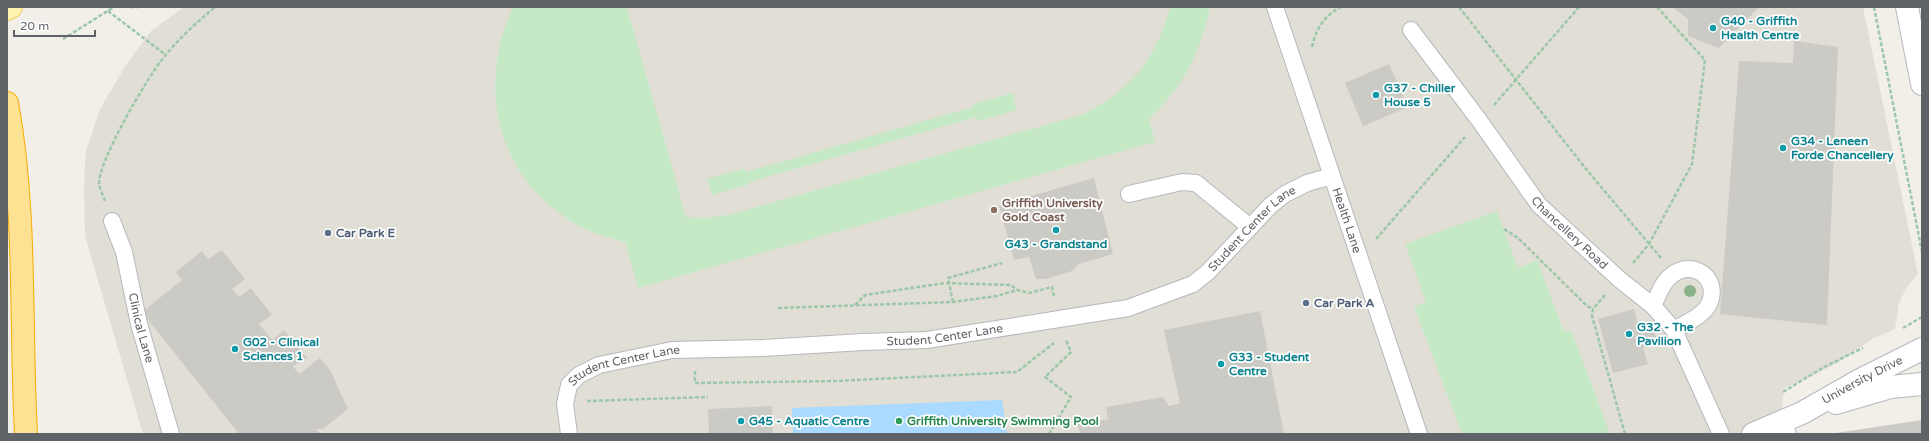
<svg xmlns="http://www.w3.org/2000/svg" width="1929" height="441" viewBox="0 0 1929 441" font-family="'Varela Round',sans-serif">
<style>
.education{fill:#e1ded6}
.green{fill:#c5e8c5}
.water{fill:#aadaff}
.building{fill:#cccac5}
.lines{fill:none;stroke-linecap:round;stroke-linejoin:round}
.lane-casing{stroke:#b5b8bc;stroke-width:18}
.street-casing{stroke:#b5b8bc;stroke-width:24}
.secondary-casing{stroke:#b6babf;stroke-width:24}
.primary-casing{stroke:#f2c960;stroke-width:24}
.highway-casing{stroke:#f9ab00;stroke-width:24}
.path{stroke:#9cc7a9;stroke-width:2.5;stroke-dasharray:4 2;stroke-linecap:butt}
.lane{stroke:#fff;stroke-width:16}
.street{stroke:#fff;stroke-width:22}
.secondary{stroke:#fff;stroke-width:22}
.primary{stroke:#fff2af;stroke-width:22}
.highway{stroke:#fde293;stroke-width:22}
.tree{fill:#89b387}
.culture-dot{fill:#0f9aa8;stroke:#fff;stroke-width:1.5}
.education-dot{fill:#8d6e63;stroke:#fff;stroke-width:1.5}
.service-dot{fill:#5c6f8a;stroke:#fff;stroke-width:1.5}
.leisure-dot{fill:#2e9e5b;stroke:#fff;stroke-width:1.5}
.labels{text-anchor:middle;stroke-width:3.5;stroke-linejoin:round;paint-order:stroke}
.culture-label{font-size:12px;font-weight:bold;fill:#0d838f;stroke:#fff;text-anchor:start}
.education-label{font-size:12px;font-weight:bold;fill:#785e54;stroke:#fff;text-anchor:start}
.street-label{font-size:12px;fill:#5f6368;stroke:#fff}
.service-label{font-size:12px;font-weight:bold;fill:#4e5e75;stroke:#fff;text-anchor:start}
.leisure-label{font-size:12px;font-weight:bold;fill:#27864d;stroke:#fff;text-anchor:start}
</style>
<rect width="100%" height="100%" fill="#f1efe8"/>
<polygon class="education" points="184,7 1863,7 1918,274 1907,287 1899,303 1895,329 1872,339 1839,362 1810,377 1784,388 1780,434 143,434 85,236 84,184 86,151 100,109 126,65 151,31"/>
<g class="green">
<path d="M513,7H627L686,217L703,218L728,215L1081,115C1130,91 1156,60 1170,7H1210C1200,54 1184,86 1149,119L1155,142L638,288L626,244C616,238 605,237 595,233C582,229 568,220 558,212C492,162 480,80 513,7Z"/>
<polygon points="1013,93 1017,110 978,121 976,117 749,182 750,184 712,195 707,179 745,168 746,172 973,107 973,104"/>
<polygon points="1497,211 1518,268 1537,260 1564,332 1571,330 1610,434 1462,434 1414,307 1426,302 1405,244"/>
</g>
<polygon class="water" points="1002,400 1007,434 793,434 792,408"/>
<g class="building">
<polygon points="1672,7 1759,7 1719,48 1688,36 1688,19"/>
<polygon points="1794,41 1838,47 1827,325 1720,314 1739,61 1793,63"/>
<polygon points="1389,64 1408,107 1363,126 1345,83"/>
<polygon points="1094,178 1113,254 1079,264 1072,271 1045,279 1036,279 1029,257 1014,260 999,205"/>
<polygon points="222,250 245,279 232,289 239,297 251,288 272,315 259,324 272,340 284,330 307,358 293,366 299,374 320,358 330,370 348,409 323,429 316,429 320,434 239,434 142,312 182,280 176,272 202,251 208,259"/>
<polygon points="1634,309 1638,324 1651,320 1658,344 1643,348 1648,364 1613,373 1598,319"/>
<polygon points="1260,311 1284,434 1080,434 1078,424 1108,419 1106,407 1163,397 1169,406 1180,403 1164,330"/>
<polygon points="772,406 773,434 709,434 708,409"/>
<polygon points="1922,420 1922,434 1836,434 1836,433"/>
</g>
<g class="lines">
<defs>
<g id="lane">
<path id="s1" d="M1275,7L1419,434"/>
<path id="s2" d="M1411,30L1479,120L1539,205L1619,279L1653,306L1674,330L1721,434"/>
<polyline points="1129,194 1182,182 1196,183 1250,227"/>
<path id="s3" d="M112,221L124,252L139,324L171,434"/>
<path d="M1653,306C1658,296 1662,282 1672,275C1692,259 1719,277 1710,302C1705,315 1686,323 1674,330"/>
<polyline points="1783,421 1788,434"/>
<path id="s4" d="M569,434L565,404L569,385L579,375L599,365L672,350L763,348L863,342L927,340L1128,308L1193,284L1208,272L1270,206L1285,194L1307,183L1332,176"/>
</g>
<g id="street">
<polyline points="1836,403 1891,387 1922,384"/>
<path id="s5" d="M1753,434L1802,413L1860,380L1922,349"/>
</g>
<polyline id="secondary" points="1907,7 1922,84"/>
<polyline id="primary" points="7,9 11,7"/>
<path id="highway" d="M7,103C27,213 20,323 26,434"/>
</defs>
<use href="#lane" class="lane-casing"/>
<use href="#street" class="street-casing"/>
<use href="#secondary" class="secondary-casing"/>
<use href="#primary" class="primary-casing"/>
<use href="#highway" class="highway-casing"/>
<g class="path">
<polyline points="130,7 139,7"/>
<polyline points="1459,7 1586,169 1661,258"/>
<polyline points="1874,7 1922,252"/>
<polyline points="108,11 166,55"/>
<polyline points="63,39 114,7"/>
<path d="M1312,47C1316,28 1325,15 1341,7"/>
<polyline points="1494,105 1579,7"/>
<path d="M105,201C103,196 100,189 99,184C98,162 146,80 161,61C176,41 196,23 215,7"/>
<polyline points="1504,229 1518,238 1587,306 1593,309"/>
<polyline points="1376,239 1465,137"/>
<polyline points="1633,263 1649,244 1692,164 1705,60 1657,7"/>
<polyline points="1605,295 1593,309 1592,316 1625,434"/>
<polyline points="953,302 948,278 1002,263"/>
<polyline points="855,305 865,295 945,283 1011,285 1017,290"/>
<polyline points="778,308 953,302 997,296 1017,290 1029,293 1052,287 1054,297"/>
<polyline points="1903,328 1922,317"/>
<polyline points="695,371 695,383 836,381 1017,372 1054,343"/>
<polyline points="1783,392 1824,367 1863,348"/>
<polyline points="587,401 708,397"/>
<polyline points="1049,434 1071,397 1045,377 1071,352 1066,340"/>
</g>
<use href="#lane" class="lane"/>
<use href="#street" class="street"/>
<use href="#secondary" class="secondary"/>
<use href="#primary" class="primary"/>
<use href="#highway" class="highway"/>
</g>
<circle class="tree" cx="1690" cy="291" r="6"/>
<g class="culture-dot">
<circle cx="1713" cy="28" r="4"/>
<circle cx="1376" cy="95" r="4"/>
<circle cx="1783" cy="148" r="4"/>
<circle cx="1056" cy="230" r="4"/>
<circle cx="1629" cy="334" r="4"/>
<circle cx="235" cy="349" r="4"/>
<circle cx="1221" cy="364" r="4"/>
<circle cx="741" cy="421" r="4"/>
</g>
<circle class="education-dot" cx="994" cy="210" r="4"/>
<g class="service-dot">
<circle cx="328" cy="233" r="4"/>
<circle cx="1306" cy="303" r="4"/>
</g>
<circle class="leisure-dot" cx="899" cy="421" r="4"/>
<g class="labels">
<g class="culture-label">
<text x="1721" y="25">G40 - Griffith<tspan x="1721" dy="14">Health Centre</tspan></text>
<text x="1384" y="92">G37 - Chiller<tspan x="1384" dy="14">House 5</tspan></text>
<text x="1791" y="145">G34 - Leneen<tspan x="1791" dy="14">Forde Chancellery</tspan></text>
<text x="1056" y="248" text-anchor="middle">G43 - Grandstand</text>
<text x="1637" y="331">G32 - The<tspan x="1637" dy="14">Pavilion</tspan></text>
<text x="243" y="346">G02 - Clinical<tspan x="243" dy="14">Sciences 1</tspan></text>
<text x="1229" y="361">G33 - Student<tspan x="1229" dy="14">Centre</tspan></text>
<text x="749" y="425">G45 - Aquatic Centre</text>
</g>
<g class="education-label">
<text x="1002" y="207">Griffith University<tspan x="1002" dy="14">Gold Coast</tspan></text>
</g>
<g class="street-label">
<text dy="4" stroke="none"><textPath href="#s1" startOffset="225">Health Lane</textPath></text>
<text dy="4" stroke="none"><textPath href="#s4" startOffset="770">Student Center Lane</textPath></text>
<text dy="4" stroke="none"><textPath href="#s2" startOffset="258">Chancellery Road</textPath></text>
<text dy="4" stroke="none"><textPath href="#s3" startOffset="111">Clinical Lane</textPath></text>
<text dy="4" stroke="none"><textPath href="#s4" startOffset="434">Student Center Lane</textPath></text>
<text dy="4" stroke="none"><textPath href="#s4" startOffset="110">Student Center Lane</textPath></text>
<text dy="4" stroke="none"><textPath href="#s5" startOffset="122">University Drive</textPath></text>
</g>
<g class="service-label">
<text x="336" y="237">Car Park E</text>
<text x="1314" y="307">Car Park A</text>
</g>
<g class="leisure-label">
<text x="907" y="425">Griffith University Swimming Pool</text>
</g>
</g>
<rect width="1929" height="441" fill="none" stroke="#5f6368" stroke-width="16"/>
<path d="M14 30v6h81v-6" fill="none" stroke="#5f6368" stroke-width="2"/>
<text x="20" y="30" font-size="12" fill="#5f6368" stroke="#ffffff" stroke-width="3" paint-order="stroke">20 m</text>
</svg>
